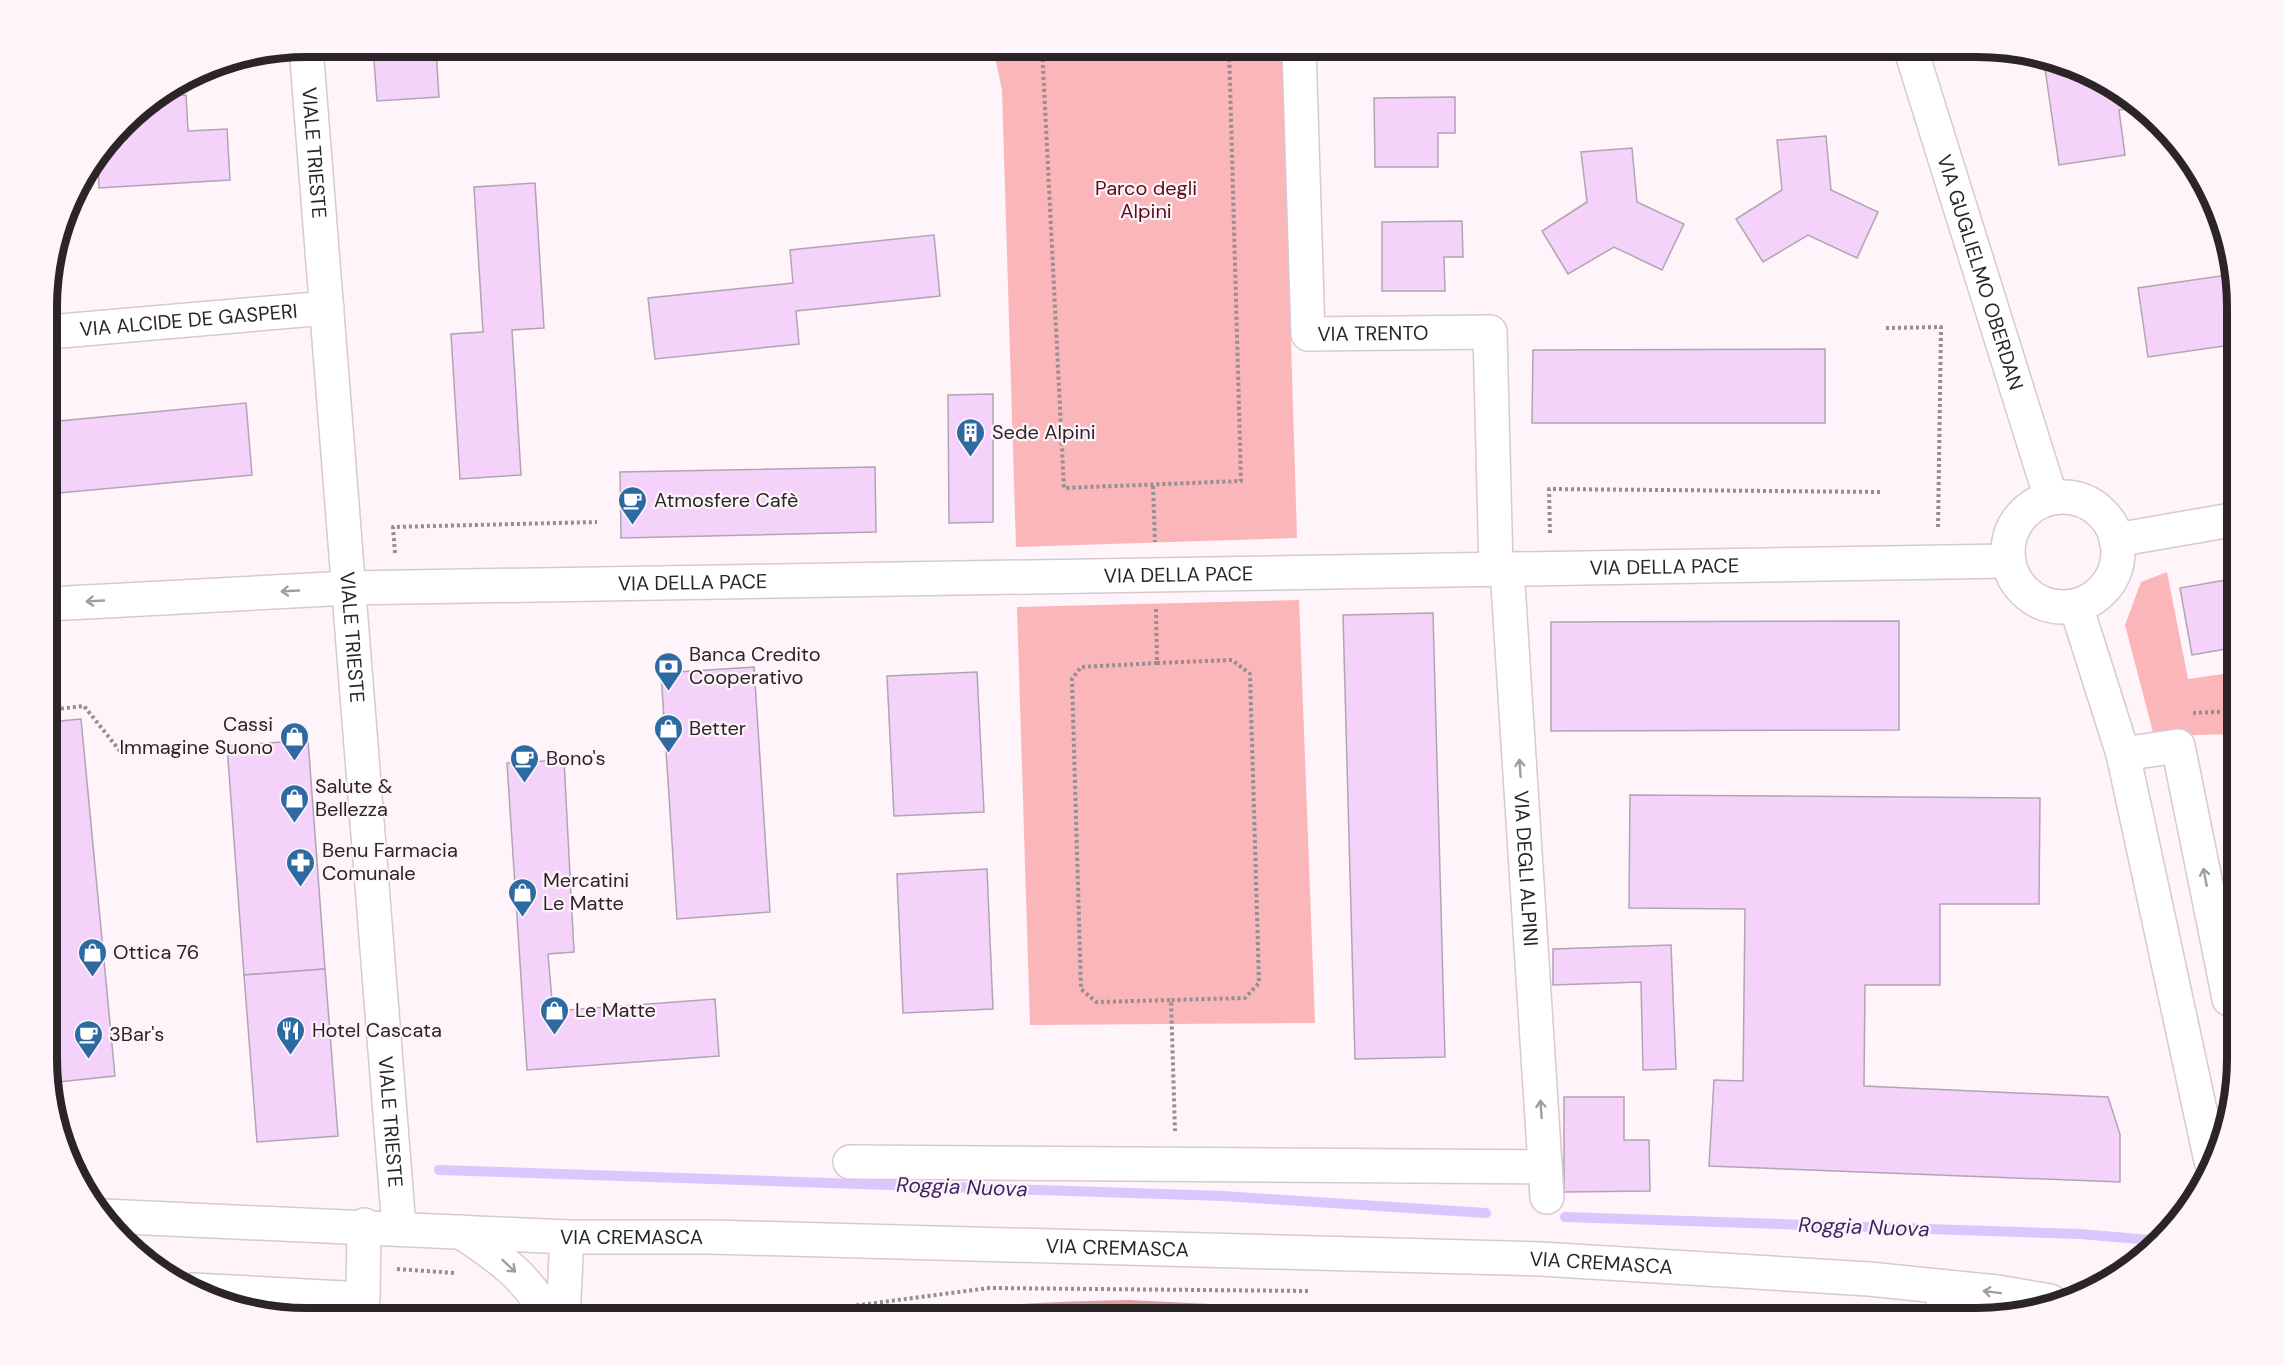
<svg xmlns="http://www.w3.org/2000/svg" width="2284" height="1365" viewBox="0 0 2284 1365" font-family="'DM Sans',sans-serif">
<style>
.green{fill:#fab6b9}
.forest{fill:#de9c9f}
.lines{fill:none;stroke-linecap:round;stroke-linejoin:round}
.stream{stroke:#dcc6fd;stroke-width:10}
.building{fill:#f4d2f9;stroke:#b0a5b2;stroke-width:1.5}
.minor-casing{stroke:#d8c8d2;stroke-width:36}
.major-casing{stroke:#d8c8d2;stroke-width:36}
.path{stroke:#968e92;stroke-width:4;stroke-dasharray:3 3;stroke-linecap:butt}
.minor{stroke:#fff;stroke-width:33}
.major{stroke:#fff;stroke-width:33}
.oneway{stroke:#a09d9e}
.labels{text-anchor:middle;stroke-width:4.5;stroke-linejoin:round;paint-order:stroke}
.street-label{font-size:20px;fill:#2b2528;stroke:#fef4fa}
.park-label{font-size:20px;fill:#5b0c1c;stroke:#fef4fa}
.poi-label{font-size:20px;fill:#2b2528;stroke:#fef4fa;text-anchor:start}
.water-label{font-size:21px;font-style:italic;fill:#412262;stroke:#fef4fa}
.rim{fill:none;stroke:#2b2528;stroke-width:8}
</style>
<rect width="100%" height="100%" fill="#fef4fa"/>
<g class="green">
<polygon points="993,47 1282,47 1297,538 1016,547 1002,90"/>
<polygon points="2167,572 2188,679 2237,672 2237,734 2154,736 2125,625 2141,582"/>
<polygon points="1299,600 1315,1023 1030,1025 1017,607"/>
</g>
<path class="forest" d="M1128,1300L1354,1311L1448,1308L1546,1313L1564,1318H923C989,1302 1060,1302 1128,1300Z"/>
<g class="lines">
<g class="stream">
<polyline points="439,1170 1223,1196 1486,1213"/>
<polyline points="1565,1217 2080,1234 2162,1241"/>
</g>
</g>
<g class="building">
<polygon points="373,47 464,47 464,48 436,50 439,97 377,101"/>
<polygon points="1501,47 1529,47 1501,51"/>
<polygon points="2043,55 2107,82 2135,108 2119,110 2125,155 2059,165"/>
<polygon points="186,95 188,131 227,129 230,180 99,188 98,160 114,139 127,139 126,123 135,111 159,96"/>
<polygon points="1455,97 1455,133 1438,133 1438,167 1375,167 1374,98"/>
<polygon points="1826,136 1831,190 1878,212 1857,258 1808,235 1763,262 1736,219 1782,190 1777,140"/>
<polygon points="1632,148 1637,202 1684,224 1662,270 1614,247 1568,274 1542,231 1587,202 1581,152"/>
<polygon points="535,183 544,328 512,330 521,475 460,479 451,334 483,332 474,187"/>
<polygon points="1462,221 1463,257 1444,257 1445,291 1382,291 1382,222"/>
<polygon points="934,235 940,296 796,311 799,344 655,359 648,298 793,283 790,250"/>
<polygon points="2234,274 2237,290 2237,344 2148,357 2138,288"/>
<polygon points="1825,349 1825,423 1532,423 1533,350"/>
<polygon points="993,394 993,522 949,523 948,395"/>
<polygon points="246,403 252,475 49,494 49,422"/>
<polygon points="875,467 876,532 621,538 620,472"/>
<polygon points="2237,578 2237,647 2192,655 2180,588"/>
<polygon points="1433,613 1445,1057 1355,1059 1343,615"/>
<polygon points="1899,621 1899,730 1551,731 1551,622"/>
<polygon points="754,667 770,912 677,919 661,673"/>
<polygon points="977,672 984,812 894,816 887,676"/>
<polygon points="81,719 115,1076 49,1083 49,722"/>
<polygon points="308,740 325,969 244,975 227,746"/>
<polygon points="564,760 574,952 548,954 553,1011 715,999 719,1056 527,1070 507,763"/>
<polygon points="1630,795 2040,798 2039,904 1940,904 1940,985 1865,985 1864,1086 2108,1097 2120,1134 2120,1182 1709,1166 1714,1080 1743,1081 1745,909 1629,908"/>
<polygon points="987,869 993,1009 903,1013 897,874"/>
<polygon points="1671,945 1676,1069 1643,1070 1641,982 1553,985 1553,949"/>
<polygon points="325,969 338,1136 257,1142 244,975"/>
<polygon points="1564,1097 1624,1097 1624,1140 1649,1140 1650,1191 1564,1192"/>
</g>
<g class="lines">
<defs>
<g id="minor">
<path id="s1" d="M306,47L399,1228"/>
<path id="s2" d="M1299,47L1308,334L1490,332L1496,569"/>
<path id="s3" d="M1910,47L2051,498"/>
<path id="s4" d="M49,332L327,308"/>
<circle cx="2063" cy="552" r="55"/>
<polyline points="2116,540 2237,519"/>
<path id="s5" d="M1507,569L1547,1197"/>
<path id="s6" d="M49,604L348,588L2009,561"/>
<polyline points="2076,606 2123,754 2211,1161"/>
<polyline points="2123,754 2178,746 2211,909 2237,909"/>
<polyline points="2211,909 2229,999"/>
<polyline points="850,1162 1545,1167"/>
<polyline points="193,1290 363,1299 364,1225"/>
</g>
<g id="major">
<path id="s7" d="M104,1216L567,1237H711L1541,1259L1869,1279L1997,1292L2050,1301"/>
<path d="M461,1232C499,1257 528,1277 549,1318"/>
<polyline points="1943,1301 1996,1317"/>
<polyline points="563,1318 567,1237"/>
</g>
</defs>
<use href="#minor" class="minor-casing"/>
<use href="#major" class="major-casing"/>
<g class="path">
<polyline points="1042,47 1064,488 1241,481 1229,47"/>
<polyline points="1886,328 1941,327 1938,528"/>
<polyline points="1153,486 1155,542"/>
<polyline points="1550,533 1549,489 1882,492"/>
<polyline points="395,553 393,527 597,522"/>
<polyline points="1156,609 1157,663 1232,660 1250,674 1259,983 1245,998 1171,1000 1175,1131"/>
<polyline points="1157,663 1081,667 1072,679 1081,989 1096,1002 1171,1000"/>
<polyline points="49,710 84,706 120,751"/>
<polyline points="2193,713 2237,711"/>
<polyline points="397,1269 455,1273"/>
<polyline points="761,1318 989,1288 1308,1291"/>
</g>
<use href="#minor" class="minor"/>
<use href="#major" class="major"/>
</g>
<defs><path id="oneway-shaft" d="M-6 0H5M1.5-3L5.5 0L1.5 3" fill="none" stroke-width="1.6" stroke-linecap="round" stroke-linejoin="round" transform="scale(1.5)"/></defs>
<g class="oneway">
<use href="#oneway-shaft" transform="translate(290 591) rotate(177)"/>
<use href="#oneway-shaft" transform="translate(95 601) rotate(177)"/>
<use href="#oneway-shaft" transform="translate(1520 768) rotate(-94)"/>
<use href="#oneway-shaft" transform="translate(2205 877) rotate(-101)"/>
<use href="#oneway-shaft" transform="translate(1541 1109) rotate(-94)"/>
<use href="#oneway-shaft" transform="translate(509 1266) rotate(43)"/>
<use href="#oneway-shaft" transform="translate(1992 1292) rotate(-173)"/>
</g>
<defs>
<symbol id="building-pin" viewBox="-11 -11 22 30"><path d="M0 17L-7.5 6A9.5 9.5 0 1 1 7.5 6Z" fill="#2e6aa2" stroke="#fef4fa"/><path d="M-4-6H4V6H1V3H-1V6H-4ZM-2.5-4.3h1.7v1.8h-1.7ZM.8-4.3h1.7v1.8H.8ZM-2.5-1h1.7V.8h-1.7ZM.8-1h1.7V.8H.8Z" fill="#fff"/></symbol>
<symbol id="cafe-pin" viewBox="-11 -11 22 30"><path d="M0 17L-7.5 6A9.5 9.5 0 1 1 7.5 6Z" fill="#2e6aa2" stroke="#fef4fa"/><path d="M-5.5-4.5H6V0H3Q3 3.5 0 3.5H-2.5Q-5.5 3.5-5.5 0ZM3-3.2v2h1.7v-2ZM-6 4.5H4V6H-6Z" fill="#fff"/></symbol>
<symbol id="bank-pin" viewBox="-11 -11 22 30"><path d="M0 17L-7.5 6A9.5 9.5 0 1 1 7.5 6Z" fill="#2e6aa2" stroke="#fef4fa"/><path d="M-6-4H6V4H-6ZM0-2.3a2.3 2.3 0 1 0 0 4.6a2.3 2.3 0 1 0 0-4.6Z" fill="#fff"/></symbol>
<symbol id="shop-pin" viewBox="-11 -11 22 30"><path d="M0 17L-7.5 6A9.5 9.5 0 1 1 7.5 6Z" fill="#2e6aa2" stroke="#fef4fa"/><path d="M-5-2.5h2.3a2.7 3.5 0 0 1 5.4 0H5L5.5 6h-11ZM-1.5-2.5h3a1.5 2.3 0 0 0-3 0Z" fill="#fff"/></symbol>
<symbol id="pharmacy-pin" viewBox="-11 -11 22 30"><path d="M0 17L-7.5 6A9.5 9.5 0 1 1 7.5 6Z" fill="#2e6aa2" stroke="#fef4fa"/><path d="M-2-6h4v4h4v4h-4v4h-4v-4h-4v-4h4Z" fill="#fff"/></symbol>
<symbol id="restaurant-pin" viewBox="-11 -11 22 30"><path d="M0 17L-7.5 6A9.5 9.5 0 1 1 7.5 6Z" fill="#2e6aa2" stroke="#fef4fa"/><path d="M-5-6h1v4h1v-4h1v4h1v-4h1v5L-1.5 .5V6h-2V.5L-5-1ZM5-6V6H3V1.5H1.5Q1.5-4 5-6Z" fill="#fff"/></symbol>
</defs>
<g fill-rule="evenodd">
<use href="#building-pin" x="954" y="416" width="33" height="45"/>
<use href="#cafe-pin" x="616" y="484" width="33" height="45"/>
<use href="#bank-pin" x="652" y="650" width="33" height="45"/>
<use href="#shop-pin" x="652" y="712" width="33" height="45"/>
<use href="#shop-pin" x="278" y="720" width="33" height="45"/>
<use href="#cafe-pin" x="508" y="742" width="33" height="45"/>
<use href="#shop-pin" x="278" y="782" width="33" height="45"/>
<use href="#pharmacy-pin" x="284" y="846" width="33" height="45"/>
<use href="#shop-pin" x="506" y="876" width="33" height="45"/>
<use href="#shop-pin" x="76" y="936" width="33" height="45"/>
<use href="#shop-pin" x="538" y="994" width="33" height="45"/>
<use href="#restaurant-pin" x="274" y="1014" width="33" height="45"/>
<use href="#cafe-pin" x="72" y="1018" width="33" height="45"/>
</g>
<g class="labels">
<g class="street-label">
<text dy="7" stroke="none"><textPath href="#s1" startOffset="106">VIALE TRIESTE</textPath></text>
<text dy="7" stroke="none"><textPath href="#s3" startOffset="236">VIA GUGLIELMO OBERDAN</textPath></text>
<text dy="7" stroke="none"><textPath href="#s4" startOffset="140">VIA ALCIDE DE GASPERI</textPath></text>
<text dy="7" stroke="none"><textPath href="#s2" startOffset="352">VIA TRENTO</textPath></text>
<text dy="7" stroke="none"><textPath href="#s6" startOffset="1616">VIA DELLA PACE</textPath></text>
<text dy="7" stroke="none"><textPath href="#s6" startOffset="1130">VIA DELLA PACE</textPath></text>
<text dy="7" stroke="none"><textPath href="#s6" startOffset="644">VIA DELLA PACE</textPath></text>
<text dy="7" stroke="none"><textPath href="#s1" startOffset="592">VIALE TRIESTE</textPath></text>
<text dy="7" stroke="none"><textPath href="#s5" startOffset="300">VIA DEGLI ALPINI</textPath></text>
<text dy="7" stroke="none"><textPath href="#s1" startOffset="1078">VIALE TRIESTE</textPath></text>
<text dy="7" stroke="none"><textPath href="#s7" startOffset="528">VIA CREMASCA</textPath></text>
<text dy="7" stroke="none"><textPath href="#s7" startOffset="1014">VIA CREMASCA</textPath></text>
<text dy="7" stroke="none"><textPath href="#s7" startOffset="1498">VIA CREMASCA</textPath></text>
</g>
<g class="park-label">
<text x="1146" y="195">Parco degli<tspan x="1146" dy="23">Alpini</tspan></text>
</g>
<g class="poi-label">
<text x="992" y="439">Sede Alpini</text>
<text x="654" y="507">Atmosfere Cafè</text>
<text x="689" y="661">Banca Credito<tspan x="689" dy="23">Cooperativo</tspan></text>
<text x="273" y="731" text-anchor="end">Cassi<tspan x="273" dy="23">Immagine Suono</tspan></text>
<text x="689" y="735">Better</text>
<text x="546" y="765">Bono's</text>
<text x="315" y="793">Salute &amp;<tspan x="315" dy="23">Bellezza</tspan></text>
<text x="322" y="857">Benu Farmacia<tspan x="322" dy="23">Comunale</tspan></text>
<text x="543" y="887">Mercatini<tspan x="543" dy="23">Le Matte</tspan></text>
<text x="113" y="959">Ottica 76</text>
<text x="575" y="1017">Le Matte</text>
<text x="312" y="1037">Hotel Cascata</text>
<text x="109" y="1041">3Bar's</text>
</g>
<g class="water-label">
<text transform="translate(962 1187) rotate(2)" y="7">Roggia Nuova</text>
<text transform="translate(1864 1227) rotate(2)" y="7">Roggia Nuova</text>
</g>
</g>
<path d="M0 0H2284V1365H0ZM307 57H1977A250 250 0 0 1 2227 307V1058A250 250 0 0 1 1977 1308H307A250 250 0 0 1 57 1058V307A250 250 0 0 1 307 57Z" fill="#fef4fa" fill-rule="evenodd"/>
<path class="rim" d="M307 57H1977A250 250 0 0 1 2227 307V1058A250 250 0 0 1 1977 1308H307A250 250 0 0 1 57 1058V307A250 250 0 0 1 307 57Z"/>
</svg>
